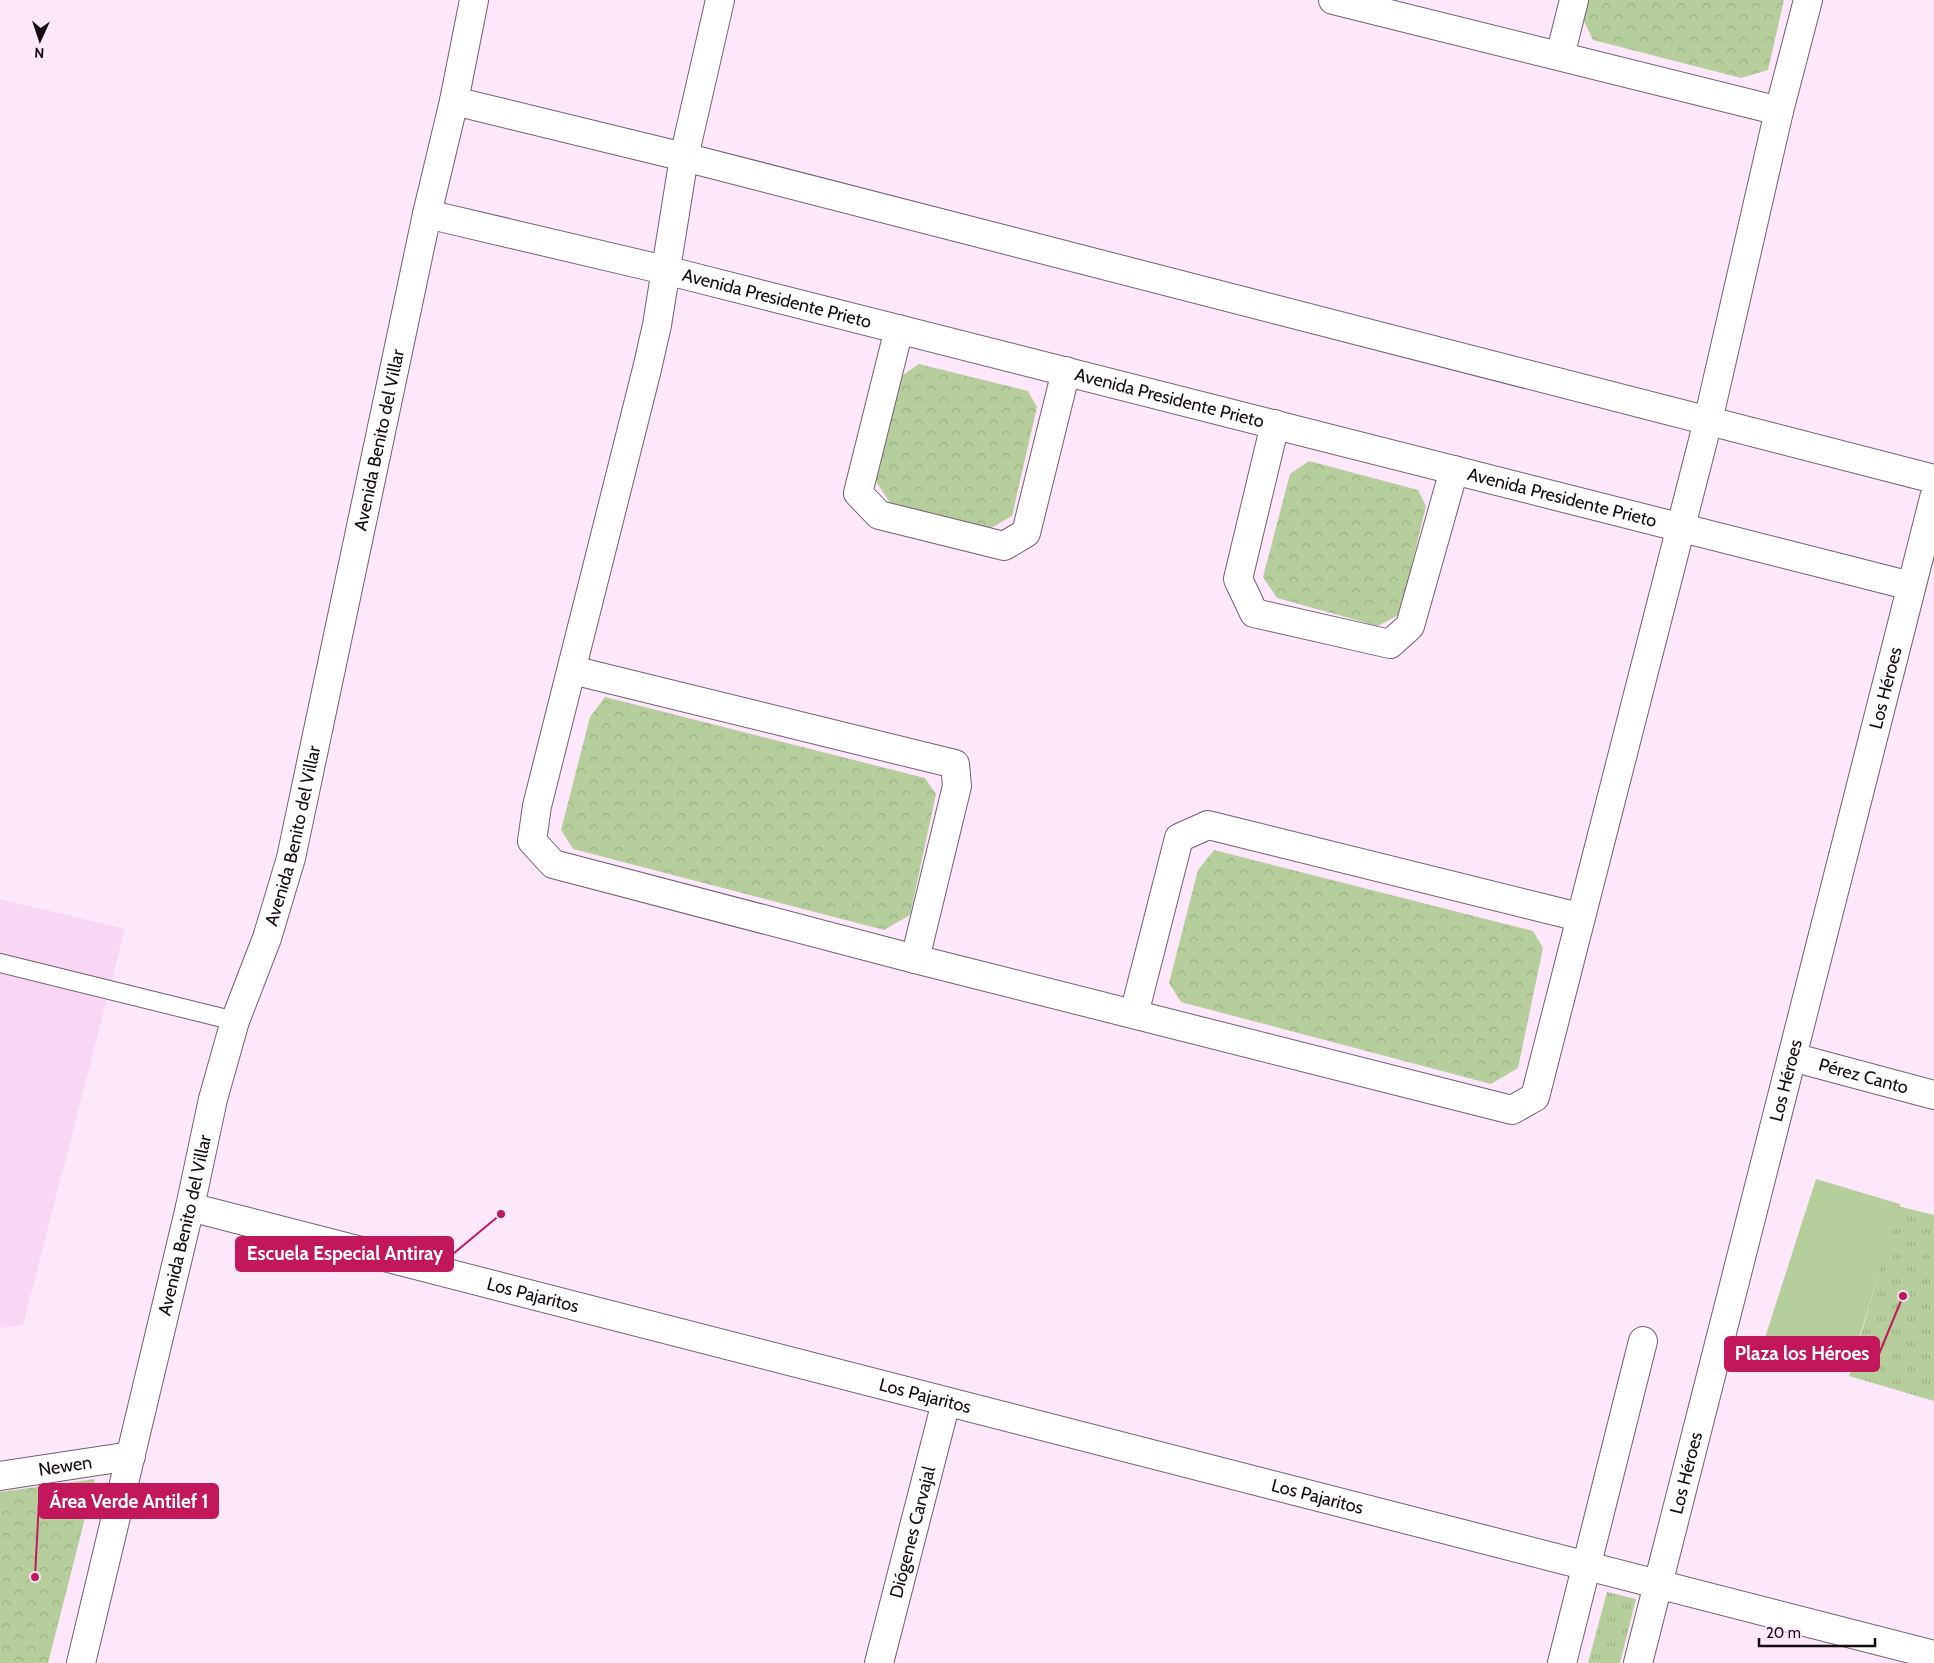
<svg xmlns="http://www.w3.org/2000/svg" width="1934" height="1663" viewBox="0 0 1934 1663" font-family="Cabin,sans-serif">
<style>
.built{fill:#f7d7f4}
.grass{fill:url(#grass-tufts)}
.park{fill:url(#park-crowns)}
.pitch{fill:#b5ce9c}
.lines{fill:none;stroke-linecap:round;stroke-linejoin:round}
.service-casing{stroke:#745e72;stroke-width:20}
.minor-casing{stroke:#745e72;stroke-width:30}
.tertiary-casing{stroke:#745e72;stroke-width:30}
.service{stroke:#fff;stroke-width:18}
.minor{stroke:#fff;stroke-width:28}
.tertiary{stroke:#fff;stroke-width:28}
.labels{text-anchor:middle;stroke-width:5;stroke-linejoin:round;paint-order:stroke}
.street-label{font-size:18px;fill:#140b13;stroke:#fde8fb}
.leader{fill:none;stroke:#c2185b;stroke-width:2}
.callout-dot{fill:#c2185b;stroke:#fde8fb;stroke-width:2}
.callout{fill:#c2185b;stroke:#c2185b;stroke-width:2}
.callout-label{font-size:19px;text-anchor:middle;font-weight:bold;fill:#fff}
</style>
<defs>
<pattern id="grass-tufts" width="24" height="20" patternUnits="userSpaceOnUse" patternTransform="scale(1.25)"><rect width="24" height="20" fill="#b5ce9c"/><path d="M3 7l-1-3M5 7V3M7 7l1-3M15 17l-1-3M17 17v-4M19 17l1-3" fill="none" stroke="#9bb086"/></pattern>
<pattern id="park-crowns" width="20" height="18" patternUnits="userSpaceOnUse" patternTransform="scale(1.25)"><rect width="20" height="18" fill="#b5ce9c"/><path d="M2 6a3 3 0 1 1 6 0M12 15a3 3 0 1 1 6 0" fill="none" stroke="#9bb086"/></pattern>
</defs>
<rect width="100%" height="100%" fill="#fde8fb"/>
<polygon class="built" points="0,899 125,929 23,1325 0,1328"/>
<g class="grass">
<polygon points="1898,1206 1934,1215 1934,1401 1849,1376"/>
<polygon points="1607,1592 1636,1599 1620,1663 1588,1663"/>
</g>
<g class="park">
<polygon points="1587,0 1784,0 1768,70 1741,78 1593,40 1582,17"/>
<polygon points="919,364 1028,391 1037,407 1012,516 991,528 890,503 875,480 900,377"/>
<polygon points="1309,461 1418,490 1426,506 1400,614 1378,626 1277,598 1263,577 1290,474"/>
<polygon points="605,697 925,778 936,794 910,915 884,930 573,849 561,830 590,717"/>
<polygon points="1214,850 1533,931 1543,948 1518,1068 1491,1084 1181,1002 1169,983 1198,870"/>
<polygon points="95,1479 48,1663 0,1663 0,1492"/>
</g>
<polygon class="pitch" points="1816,1179 1900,1204 1849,1371 1763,1344"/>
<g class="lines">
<defs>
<polyline id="service" points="0,963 235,1021"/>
<g id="minor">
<polyline points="720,0 684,157 657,325 647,369 537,806 532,841 553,864 915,959 1512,1110 1535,1097 1708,421 1779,111 1808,0"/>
<polyline points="1333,0 1779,111"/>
<polyline points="1560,56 1574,0"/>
<polyline points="454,101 684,157 1934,479"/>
<path id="s1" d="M427,214L665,270L1911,586"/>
<polyline points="899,329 858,493 879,515 1004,546 1026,533 1066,371"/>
<polyline points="1275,424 1238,579 1254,613 1390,644 1410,626 1454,470"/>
<polyline points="572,670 955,764 957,786 915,959"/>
<polyline points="1134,1014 1179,838 1208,825 1579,917"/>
<path id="s2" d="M1792,1057L1934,1095"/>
<path id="s3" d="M0,1476L131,1456"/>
<path id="s4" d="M879,1663L946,1402"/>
<polyline points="1562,1663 1643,1341"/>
<path id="s5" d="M1638,1663L1934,498"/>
</g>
<g id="tertiary">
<path id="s6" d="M190,1207L1934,1655"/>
<path id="s7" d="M81,1663L190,1207L213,1099L235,1021L267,938L291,858L427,214L454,101L474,0"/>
</g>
</defs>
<use href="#service" class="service-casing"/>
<use href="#minor" class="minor-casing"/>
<use href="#tertiary" class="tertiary-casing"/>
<use href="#service" class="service"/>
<use href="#minor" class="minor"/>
<use href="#tertiary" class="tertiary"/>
</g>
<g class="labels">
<g class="street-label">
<text dy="6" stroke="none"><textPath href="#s1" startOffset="360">Avenida Presidente Prieto</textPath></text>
<text dy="6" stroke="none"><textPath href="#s1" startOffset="765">Avenida Presidente Prieto</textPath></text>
<text dy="6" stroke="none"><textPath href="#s7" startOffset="1260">Avenida Benito del Villar</textPath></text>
<text dy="6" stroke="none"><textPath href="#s1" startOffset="1170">Avenida Presidente Prieto</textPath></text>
<text dy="6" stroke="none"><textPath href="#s5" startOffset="1006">Los Héroes</textPath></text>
<text dy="6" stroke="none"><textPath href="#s7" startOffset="855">Avenida Benito del Villar</textPath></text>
<text dy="6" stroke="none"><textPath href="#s2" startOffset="74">Pérez Canto</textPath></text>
<text dy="6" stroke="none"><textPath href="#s5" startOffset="601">Los Héroes</textPath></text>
<text dy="6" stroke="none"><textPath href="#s7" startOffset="450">Avenida Benito del Villar</textPath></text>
<text dy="6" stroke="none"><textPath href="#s6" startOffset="354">Los Pajaritos</textPath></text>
<text dy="6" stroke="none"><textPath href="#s6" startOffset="759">Los Pajaritos</textPath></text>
<text dy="6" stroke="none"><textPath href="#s3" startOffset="66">Newen</textPath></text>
<text dy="6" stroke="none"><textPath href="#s5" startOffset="196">Los Héroes</textPath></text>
<text dy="6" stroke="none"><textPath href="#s6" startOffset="1164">Los Pajaritos</textPath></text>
<text dy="6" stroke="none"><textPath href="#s4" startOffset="135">Diógenes Carvajal</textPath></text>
</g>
</g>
<path class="leader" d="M501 1214L453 1254M1903 1296L1879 1354M35 1577L39 1501"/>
<g class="callout-dot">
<circle cx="501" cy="1214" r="5"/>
<circle cx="1903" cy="1296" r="5"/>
<circle cx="35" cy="1577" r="5"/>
</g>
<g class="callout">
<rect x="236" y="1237" width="217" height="34" rx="5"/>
<rect x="1725" y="1337" width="154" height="34" rx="5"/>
<rect x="39" y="1484" width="179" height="34" rx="5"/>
</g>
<g class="callout-label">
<text x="345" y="1260">Escuela Especial Antiray</text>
<text x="1802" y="1360">Plaza los Héroes</text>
<text x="129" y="1508">Área Verde Antilef 1</text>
</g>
<g transform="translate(40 40) rotate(183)" stroke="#fde8fb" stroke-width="4" paint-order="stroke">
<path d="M0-4L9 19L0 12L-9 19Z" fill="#140b13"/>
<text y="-8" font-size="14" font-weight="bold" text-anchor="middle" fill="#140b13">N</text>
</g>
<path d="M1759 1638v8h116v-8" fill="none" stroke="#140b13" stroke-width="2.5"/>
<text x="1766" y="1638" font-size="15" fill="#140b13" stroke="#fde8fb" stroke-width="4" paint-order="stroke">20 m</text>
</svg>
